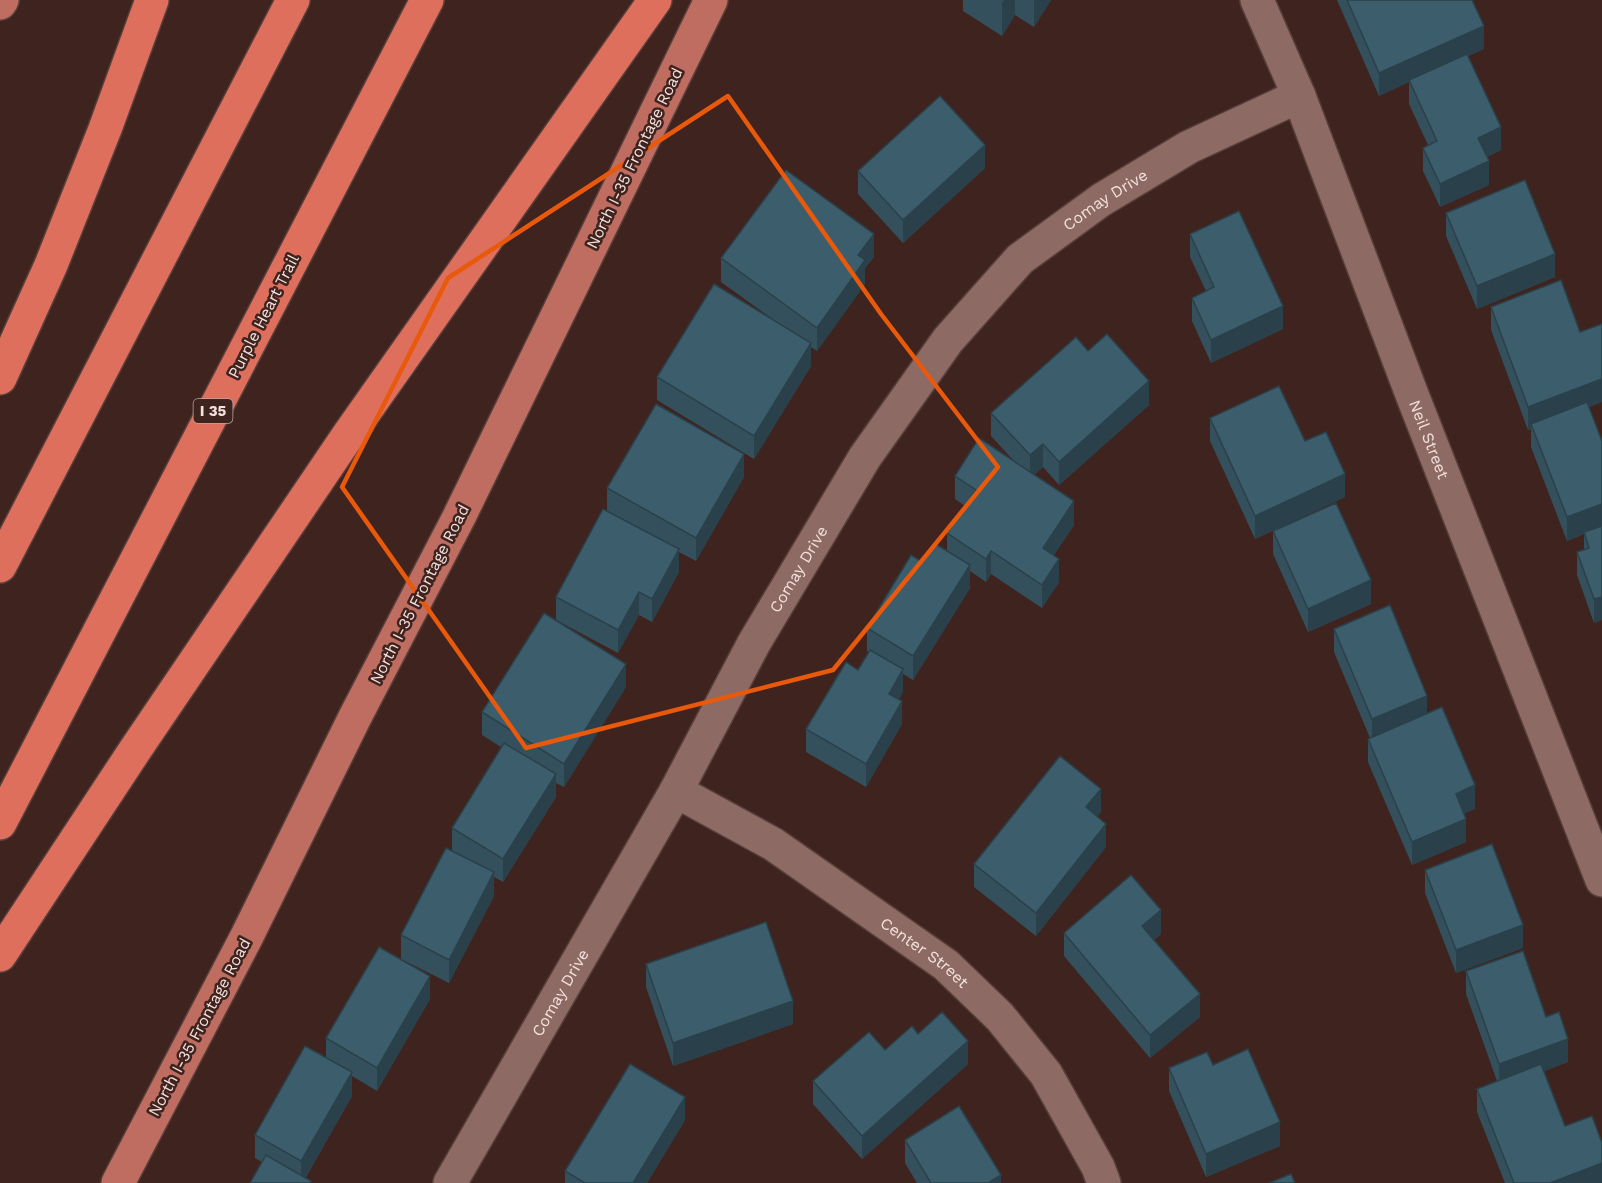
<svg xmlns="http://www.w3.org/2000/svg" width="1602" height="1183" viewBox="0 0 1602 1183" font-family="'Work Sans',sans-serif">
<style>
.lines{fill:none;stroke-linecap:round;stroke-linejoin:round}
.minor-casing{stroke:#573e3a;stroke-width:36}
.major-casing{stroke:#573e3a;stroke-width:36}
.highway-casing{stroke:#573e3a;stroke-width:36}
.minor{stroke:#8d6b64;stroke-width:33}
.major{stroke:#be6d60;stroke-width:33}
.highway{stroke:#de6f5d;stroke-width:33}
.wall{fill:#34505c}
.shaded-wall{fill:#2a414b}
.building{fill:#3c5d6b;stroke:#2a414b;stroke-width:1.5}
.marked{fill:none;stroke:#e8590c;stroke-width:4.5;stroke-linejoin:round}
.labels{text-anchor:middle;stroke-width:5;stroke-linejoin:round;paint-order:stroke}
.shield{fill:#3f231e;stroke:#bea7a3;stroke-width:1.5}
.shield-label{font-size:15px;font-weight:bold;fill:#f4e0dc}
.street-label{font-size:16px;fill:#f4e0dc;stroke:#3f231e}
</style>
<rect width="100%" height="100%" fill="#3f231e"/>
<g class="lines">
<defs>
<g id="minor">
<path id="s1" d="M1257,0L1299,96L1411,392L1602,880"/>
<path id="s2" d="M676,791L773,844L946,965L1000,1017L1046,1074L1098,1167L1104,1183"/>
<path id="s3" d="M450,1183L676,791L754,643L865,457L948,340L1020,259L1101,200L1189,147L1299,96"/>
</g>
<g id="major">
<polyline points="0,3 2,0"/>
<polyline points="118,1183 247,936 355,717 459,517 711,0"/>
</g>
<g id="highway">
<polyline points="0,378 51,265 105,129 152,0"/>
<polyline points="0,566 293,0"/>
<polyline points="0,823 427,0"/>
<polyline points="0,955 135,750 349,434 655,0"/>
</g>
</defs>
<use href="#minor" class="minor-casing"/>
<use href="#major" class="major-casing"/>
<use href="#highway" class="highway-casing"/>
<use href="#minor" class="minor"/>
<use href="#major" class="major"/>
<use href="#highway" class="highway"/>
</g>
<g class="wall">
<polygon points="963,0 1051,0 1034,27 1015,15 1002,36 963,11"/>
<polygon points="1337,0 1472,0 1484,49 1468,56 1501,150 1487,157 1489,185 1440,207 1423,171 1423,148 1428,145 1409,104 1409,82 1379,96"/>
<polygon points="985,168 903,243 858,194 858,171"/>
<polygon points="1446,213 1555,277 1477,309 1446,236"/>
<polygon points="1190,234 1283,329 1211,363 1192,321 1192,298 1206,291 1190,257"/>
<polygon points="874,257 865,268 865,284 817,351 811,347 811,366 754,459 657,400 657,377 782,326 721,282 721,258"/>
<polygon points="1491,307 1580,332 1602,324 1602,402 1589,407 1602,441 1602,620 1594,623 1577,575 1577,552 1584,550 1584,534 1567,541 1531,447 1531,429 1528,430 1491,330"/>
<polygon points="1088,351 1149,405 1059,485 1043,467 1034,475 1074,525 1054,555 1059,582 1042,608 991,574 986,582 970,571 970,588 913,680 903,674 903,692 899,699 902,724 866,787 806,752 806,729 858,670 869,652 867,651 867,628 922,562 947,550 947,533 965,506 955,499 955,476 1014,461 991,436 991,413"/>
<polygon points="1210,418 1305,441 1345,497 1255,539 1210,441"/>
<polygon points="744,477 696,561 679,552 679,572 652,622 639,615 618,653 556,620 556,597 607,511 607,488"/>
<polygon points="1273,531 1371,604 1308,632 1273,554"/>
<polygon points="1334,629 1427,713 1475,809 1464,813 1466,842 1412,865 1368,762 1368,739 1370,738 1334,652"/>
<polygon points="626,687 564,787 556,783 556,797 503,882 494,877 494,896 449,983 401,959 401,935 452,851 452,828 501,747 482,735 482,712"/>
<polygon points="1101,812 1097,816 1106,847 1036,936 974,887 974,864"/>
<polygon points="1425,870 1523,948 1456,973 1425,893"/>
<polygon points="1064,933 1161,934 1154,940 1200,1017 1150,1058 1064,956"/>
<polygon points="646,964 793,1024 673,1066 646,987"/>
<polygon points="1466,971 1546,1017 1568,1062 1544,1071 1565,1126 1602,1183 1505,1183 1477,1112 1477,1089 1497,1081 1466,994"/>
<polygon points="430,999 377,1091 352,1076 352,1096 306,1177 311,1183 262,1162 255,1158 255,1135 326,1057 326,1038"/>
<polygon points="918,1034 968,1064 862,1159 813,1104 813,1081 885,1050"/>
<polygon points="1213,1065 1280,1146 1206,1177 1169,1091 1169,1068"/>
<polygon points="685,1120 647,1183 565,1183 565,1171"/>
<polygon points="905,1140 1001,1183 917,1183 905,1163"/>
</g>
<g class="shaded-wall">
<polygon points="1004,0 1015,0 1015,15 1002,36 1002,3"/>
<polygon points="1034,0 1051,0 1034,27"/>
<polygon points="1484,26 1484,49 1410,82 1409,80 1409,82 1379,96 1379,73"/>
<polygon points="1501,127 1501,150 1478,161 1478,138"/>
<polygon points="985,145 985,168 903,243 903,220"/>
<polygon points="1489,161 1489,185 1440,207 1440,184"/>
<polygon points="874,234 874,257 865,268 865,284 817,351 817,328 858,255"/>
<polygon points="1555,254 1555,277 1477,309 1477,286"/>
<polygon points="1283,306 1283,329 1211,363 1211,340"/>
<polygon points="811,343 811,366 754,459 754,436"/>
<polygon points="1602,379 1602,402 1533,428 1531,424 1531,429 1528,430 1528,407"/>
<polygon points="1149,381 1149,405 1059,485 1059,462"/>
<polygon points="1043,444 1043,467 1030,479 1030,455"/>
<polygon points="744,454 744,477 696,561 696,538"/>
<polygon points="1345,474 1345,497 1255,539 1255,516"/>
<polygon points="1074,501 1074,525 1043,571 1043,548"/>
<polygon points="1602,504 1602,527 1567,541 1567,517"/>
<polygon points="679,549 679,572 652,622 652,599"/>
<polygon points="991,551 991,574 986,582 986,559"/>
<polygon points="1059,559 1059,582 1042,608 1042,585"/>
<polygon points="970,565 970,588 913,680 913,656"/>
<polygon points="1371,580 1371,604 1308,632 1308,609"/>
<polygon points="639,592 639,615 618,653 618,630"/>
<polygon points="1602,597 1602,620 1594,623 1594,599"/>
<polygon points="626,664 626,687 564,787 564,764"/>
<polygon points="903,669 903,692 889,717 889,694"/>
<polygon points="1427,696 1427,719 1372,742 1372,719"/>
<polygon points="902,701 902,724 866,787 866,764"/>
<polygon points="556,774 556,797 503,882 503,859"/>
<polygon points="1475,785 1475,809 1456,817 1456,794"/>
<polygon points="1101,789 1101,812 1086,830 1086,807"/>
<polygon points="1466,819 1466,842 1412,865 1412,842"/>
<polygon points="1106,824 1106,847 1036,936 1036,913"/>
<polygon points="494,872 494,896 449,983 449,960"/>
<polygon points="1161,910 1161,934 1142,949 1142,926"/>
<polygon points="1523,925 1523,948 1456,973 1456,950"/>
<polygon points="430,976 430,999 377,1091 377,1068"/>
<polygon points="1200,994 1200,1017 1150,1058 1150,1035"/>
<polygon points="793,1001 793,1024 673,1066 673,1043"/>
<polygon points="1568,1039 1568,1062 1499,1087 1499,1064"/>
<polygon points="968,1041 968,1064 862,1159 862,1136"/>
<polygon points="352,1072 352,1096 302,1183 301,1183 301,1161"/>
<polygon points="685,1097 685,1120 647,1183 633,1183"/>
<polygon points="1280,1122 1280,1146 1206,1177 1206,1154"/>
<polygon points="1602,1163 1602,1183 1550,1183"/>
<polygon points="1001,1175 1001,1183 988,1183"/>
</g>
<g class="building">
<polygon points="1347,0 1472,0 1484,26 1379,73"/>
<polygon points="1467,54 1501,127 1478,138 1489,161 1440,184 1423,148 1437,141 1409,80"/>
<polygon points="940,96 985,145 903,220 858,171"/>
<polygon points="786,170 874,234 858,255 865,260 817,328 721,258"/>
<polygon points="1525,180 1555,254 1477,286 1446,213"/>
<polygon points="1239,211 1283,306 1211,340 1192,298 1214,287 1190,234"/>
<polygon points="1561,280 1580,332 1602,324 1602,379 1528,407 1491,307"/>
<polygon points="714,284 811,343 754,436 657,377"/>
<polygon points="1107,334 1149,381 1059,462 1043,444 1030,455 991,413 1076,337 1088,351"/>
<polygon points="1279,386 1305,441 1326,432 1345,474 1255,516 1210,418"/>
<polygon points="1587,402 1602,441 1602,504 1567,517 1531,424"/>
<polygon points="656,404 744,454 696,538 607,488"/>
<polygon points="979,438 1074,501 1043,548 1059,559 1042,585 991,551 986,559 947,533 976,490 955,476"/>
<polygon points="1336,503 1371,580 1308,609 1273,531"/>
<polygon points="603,509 679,549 652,599 639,592 618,630 556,597"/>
<polygon points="1602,526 1602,597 1594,599 1577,552 1589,548 1584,532"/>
<polygon points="934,543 970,565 913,656 867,628 911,555 922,562"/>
<polygon points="1390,605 1427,696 1372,719 1334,629"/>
<polygon points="544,613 626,664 564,764 482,712"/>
<polygon points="870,650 903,669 889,694 902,701 866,764 806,729 846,662 858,670"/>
<polygon points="1442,707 1475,785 1456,794 1466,819 1412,842 1368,739"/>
<polygon points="504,743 556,774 503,859 452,828"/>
<polygon points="1060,756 1101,789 1086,807 1106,824 1036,913 974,864"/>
<polygon points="1492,844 1523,925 1456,950 1425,870"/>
<polygon points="446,848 494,872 449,960 401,935"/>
<polygon points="1131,875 1161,910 1142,926 1200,994 1150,1035 1064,933"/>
<polygon points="766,922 793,1001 673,1043 646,964"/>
<polygon points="379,947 430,976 377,1068 326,1038"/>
<polygon points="1523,951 1546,1017 1559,1012 1568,1039 1499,1064 1466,971"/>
<polygon points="942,1012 968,1041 862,1136 813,1081 869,1032 885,1050 912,1026 918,1034"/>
<polygon points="305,1046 352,1072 301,1161 255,1135"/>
<polygon points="1248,1049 1280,1122 1206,1154 1169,1068 1207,1052 1213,1065"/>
<polygon points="630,1064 685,1097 633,1183 585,1183 565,1171"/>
<polygon points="1541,1064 1565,1126 1592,1116 1602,1143 1602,1163 1550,1183 1514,1183 1477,1089"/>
<polygon points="959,1106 1001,1175 988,1183 931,1183 905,1140"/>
<polygon points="266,1155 311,1181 310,1183 250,1183"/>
<polygon points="1291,1174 1295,1183 1269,1183"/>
</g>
<path class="marked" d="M728,96L881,314L998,467L833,670L526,748L342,487L448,278Z"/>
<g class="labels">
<rect class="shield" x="193.5" y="399" width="39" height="24" rx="4.5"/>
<g class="shield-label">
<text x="213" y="416">I 35</text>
</g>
<g class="street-label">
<text transform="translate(634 158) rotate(-64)" y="6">North I-35 Frontage Road</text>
<text dy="6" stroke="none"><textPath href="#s3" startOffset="1192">Comay Drive</textPath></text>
<text transform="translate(263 316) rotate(-63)" y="6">Purple Heart Trail</text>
<text dy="6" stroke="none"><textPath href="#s1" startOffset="472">Neil Street</textPath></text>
<text dy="6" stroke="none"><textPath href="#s3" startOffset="706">Comay Drive</textPath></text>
<text transform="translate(419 594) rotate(-63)" y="6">North I-35 Frontage Road</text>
<text dy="6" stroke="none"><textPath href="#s2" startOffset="297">Center Street</textPath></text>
<text dy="6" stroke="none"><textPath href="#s3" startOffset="220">Comay Drive</textPath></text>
<text transform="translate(199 1027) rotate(-62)" y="6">North I-35 Frontage Road</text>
</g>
</g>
</svg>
